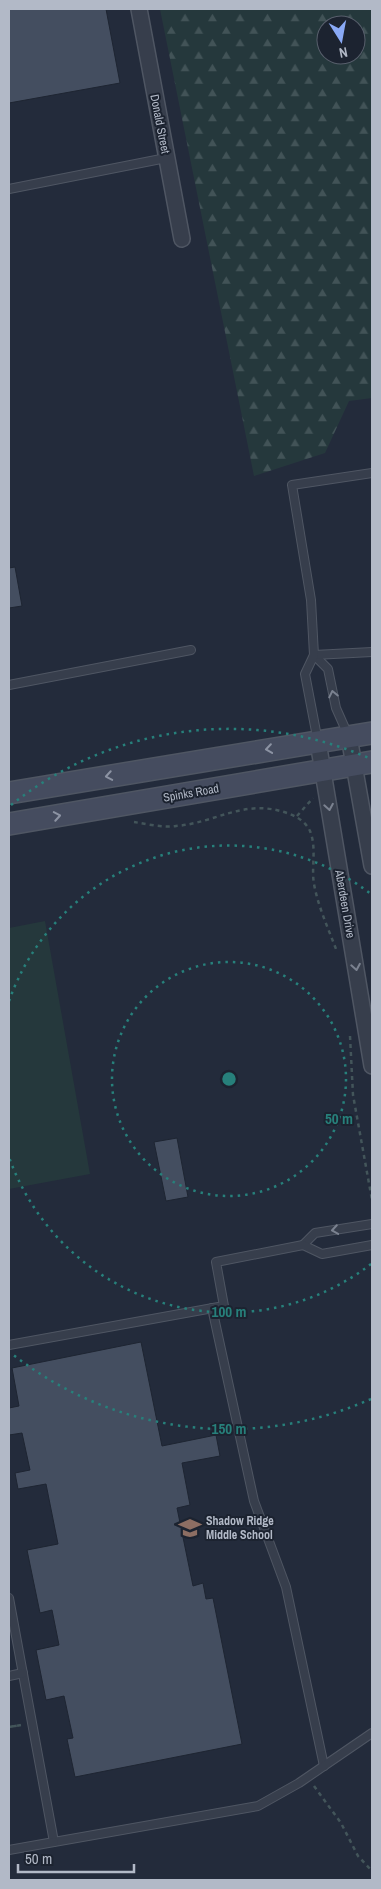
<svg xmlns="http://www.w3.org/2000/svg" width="381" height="1889" viewBox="0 0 381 1889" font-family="'Archivo Narrow',sans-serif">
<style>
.forest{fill:url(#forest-firs);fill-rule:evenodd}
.park{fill:#25383c}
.building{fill:#444e60;stroke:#1e2532}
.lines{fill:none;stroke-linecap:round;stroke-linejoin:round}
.lane-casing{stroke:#4f5663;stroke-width:10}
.street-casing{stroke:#4f5663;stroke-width:18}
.secondary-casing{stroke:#4f5663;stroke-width:24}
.path{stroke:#43555a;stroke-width:2.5;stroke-dasharray:4 4;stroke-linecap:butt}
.lane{stroke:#373e4c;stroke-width:8}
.street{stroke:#373e4c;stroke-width:15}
.secondary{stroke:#454c5f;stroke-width:21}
.oneway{stroke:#7b8290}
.oneway2{stroke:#8c93a3}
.ring{fill:none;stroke:#27807b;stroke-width:2.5;stroke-dasharray:2.5 5}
.labels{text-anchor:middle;stroke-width:4;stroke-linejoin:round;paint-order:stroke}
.street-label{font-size:12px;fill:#b2b9c7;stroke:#1c2330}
.poi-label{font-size:12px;font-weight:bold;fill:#b2b9c7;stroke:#1c2330;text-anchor:start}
.centre{fill:#27807b;stroke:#1c2330;stroke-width:2.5}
.ring-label{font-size:15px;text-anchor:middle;font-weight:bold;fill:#27807b;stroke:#1c2330;stroke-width:4;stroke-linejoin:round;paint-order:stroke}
</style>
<defs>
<pattern id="forest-firs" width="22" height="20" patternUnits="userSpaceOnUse" patternTransform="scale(1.25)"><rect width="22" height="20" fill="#25383c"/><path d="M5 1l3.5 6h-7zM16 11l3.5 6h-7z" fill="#425357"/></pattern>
</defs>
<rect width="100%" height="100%" fill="#232b3b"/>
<path class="forest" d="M160,9H372V398L349,401L325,453L254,476ZM326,25H356V55H326Z"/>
<polygon class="park" points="45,921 90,1174 9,1189 9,928"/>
<g class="building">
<polygon points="9,9 106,9 120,83 9,103"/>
<polygon points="15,567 22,606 9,608 9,568"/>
<polygon points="177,1138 188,1197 166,1201 154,1142"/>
<polygon points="141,1342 162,1446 216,1435 220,1456 182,1463 190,1505 177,1508 193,1586 203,1583 206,1599 213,1598 242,1744 75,1777 67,1739 73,1738 64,1696 46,1700 36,1650 59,1645 52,1610 40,1613 27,1550 58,1544 46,1484 18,1489 15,1473 30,1470 22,1433 9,1435 9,1408 19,1406 12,1368"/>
</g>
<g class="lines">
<defs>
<g id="lane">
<polyline points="9,189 166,158"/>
<polyline points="314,655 328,669 336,708 348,735"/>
<polyline points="314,655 372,652"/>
<polyline points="9,685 191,650"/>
<polyline points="318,742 305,674 314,655 311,600 292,485 372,473"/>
<polyline points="303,1245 315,1233 372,1224"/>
<polyline points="212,1308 254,1501 286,1587 324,1766"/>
<polyline points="9,1345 224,1306 216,1262 303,1245 322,1254 372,1245"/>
<polyline points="9,1598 54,1842 258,1806 299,1783 372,1733"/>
<polyline points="9,1676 23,1673"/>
<polyline points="9,1850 54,1842"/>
</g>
<g id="street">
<polyline points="139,9 182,239"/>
<polyline points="349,737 372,866"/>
<polyline points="318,742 372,1066"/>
</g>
<g id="secondary">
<polyline points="9,793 372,733"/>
<polyline points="9,824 372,762"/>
</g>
</defs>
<use href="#lane" class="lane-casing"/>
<use href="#street" class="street-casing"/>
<use href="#secondary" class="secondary-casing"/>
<g class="path">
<polyline points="297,816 313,798"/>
<path d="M134,822C147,824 163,828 176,826C216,823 244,798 287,813C296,816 306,822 310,831C317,848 311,867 314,884C318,906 328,928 336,949"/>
<polyline points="350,1036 353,1095 372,1200"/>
<polyline points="21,1725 9,1727 21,1725"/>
<polyline points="314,1786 341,1823 358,1856 372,1871"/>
</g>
<use href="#lane" class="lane"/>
<use href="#street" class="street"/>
<use href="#secondary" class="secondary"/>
</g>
<defs><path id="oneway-chevron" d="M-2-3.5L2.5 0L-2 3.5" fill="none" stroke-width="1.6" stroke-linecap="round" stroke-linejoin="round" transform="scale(1.25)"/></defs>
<g class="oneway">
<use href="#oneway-chevron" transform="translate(333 694) rotate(-102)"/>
<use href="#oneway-chevron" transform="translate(329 807) rotate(80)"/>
<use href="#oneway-chevron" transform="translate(356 967) rotate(80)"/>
<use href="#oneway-chevron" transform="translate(335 1230) rotate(171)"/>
</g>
<g class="oneway2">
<use href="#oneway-chevron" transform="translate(269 749) rotate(172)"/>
<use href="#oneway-chevron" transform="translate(109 776) rotate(170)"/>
<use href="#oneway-chevron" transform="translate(57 816) rotate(-10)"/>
</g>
<g class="ring">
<circle cx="229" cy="1079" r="117"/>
<path d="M371 1264A233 233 0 0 1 9 1157M9 1001A233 233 0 0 1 371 894"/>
<path d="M371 1399A350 350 0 0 1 11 1353M11 805A350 350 0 0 1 371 759"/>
</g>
<defs>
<symbol id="school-bare" viewBox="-9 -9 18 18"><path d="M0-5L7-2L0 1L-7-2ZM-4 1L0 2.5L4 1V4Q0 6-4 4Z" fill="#8d6e63" stroke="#1c2330" stroke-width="2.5" paint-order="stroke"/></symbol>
</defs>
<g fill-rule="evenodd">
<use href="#school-bare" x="174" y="1512" width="32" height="32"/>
</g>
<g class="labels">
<g class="street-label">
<text transform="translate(160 124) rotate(79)" y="4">Donald Street</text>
<text transform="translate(191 793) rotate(-10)" y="4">Spinks Road</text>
<text transform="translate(345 904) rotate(80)" y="4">Aberdeen Drive</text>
</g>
<g class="poi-label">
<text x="206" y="1525">Shadow Ridge<tspan x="206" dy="14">Middle School</tspan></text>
</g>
</g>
<circle cx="229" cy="1079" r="8" class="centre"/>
<g class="ring-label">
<text x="339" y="1124">50 m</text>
<text x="229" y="1317">100 m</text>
<text x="229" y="1434">150 m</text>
</g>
<rect width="381" height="1889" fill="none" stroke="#b2b9c7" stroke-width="20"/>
<g transform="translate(341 40) rotate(169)"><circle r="24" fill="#1c2330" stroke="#585f6c"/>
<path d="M0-4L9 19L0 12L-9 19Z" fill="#89a9f6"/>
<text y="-8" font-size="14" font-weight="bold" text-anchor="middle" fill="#b2b9c7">N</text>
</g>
<path d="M18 1864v8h116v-8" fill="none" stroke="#b2b9c7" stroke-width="2.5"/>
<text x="25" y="1864" font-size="15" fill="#b2b9c7" stroke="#1c2330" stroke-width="4" paint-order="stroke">50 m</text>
</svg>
